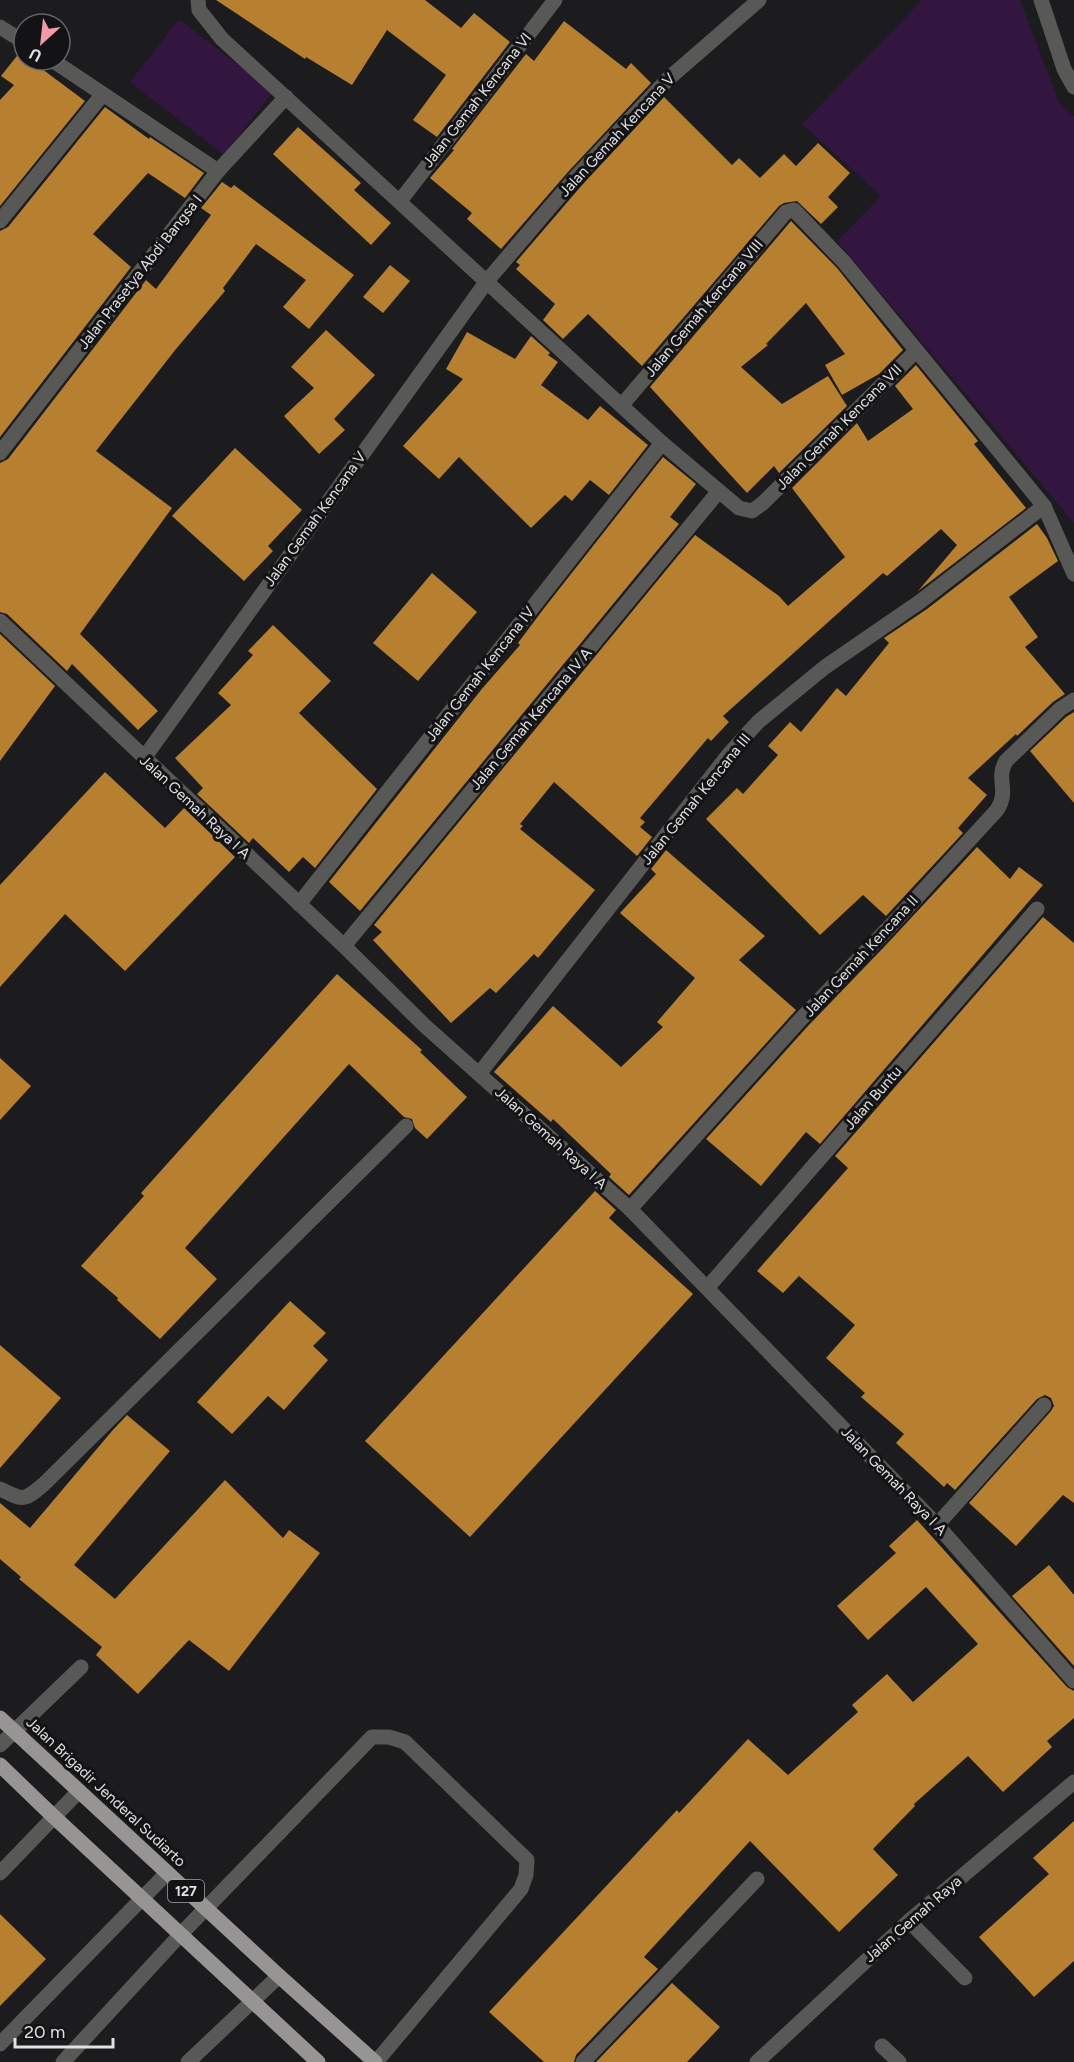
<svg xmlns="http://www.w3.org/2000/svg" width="1074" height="2062" viewBox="0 0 1074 2062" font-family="Figtree,sans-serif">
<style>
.green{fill:#33163f}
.building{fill:#b78031}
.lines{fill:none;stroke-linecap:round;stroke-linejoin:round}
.minor{stroke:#585857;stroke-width:15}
.major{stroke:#969593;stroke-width:15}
.labels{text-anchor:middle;stroke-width:6;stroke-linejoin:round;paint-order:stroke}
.shield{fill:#131214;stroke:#a4a3a4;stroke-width:1.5}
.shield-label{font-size:14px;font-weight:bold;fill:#e2e1e2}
.street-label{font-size:15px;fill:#e2e1e2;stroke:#131214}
</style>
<rect width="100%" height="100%" fill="#1c1b1d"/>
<g class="green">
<polygon points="922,0 1020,0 1059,103 1074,116 1074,523 837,241 881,196 802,124"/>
<polygon points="179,19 273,92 224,155 130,82"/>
</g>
<g class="building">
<polygon points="216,0 425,0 461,28 474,13 510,42 437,137 413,120 446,75 387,30 352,85 306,57 305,59"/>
<polygon points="564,21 626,69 631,63 651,83 568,172 501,249 467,219 472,213 430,178 454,150 452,149 526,54 534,61"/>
<polygon points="20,52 24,55 24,60 30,60 85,101 0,206 0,100 14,85 1,76"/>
<polygon points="664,97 732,165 739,158 760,178 784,154 796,166 818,143 850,173 828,197 838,207 821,224 797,201 784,203 779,206 642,366 588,314 563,339 543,320 555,304 516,269 520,265 516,262 582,185"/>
<polygon points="105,107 149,139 150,137 204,173 185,198 148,173 93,234 131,267 0,437 0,231 8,227"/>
<polygon points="298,127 361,183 354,190 391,223 371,245 273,154"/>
<polygon points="222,182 231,188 234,185 354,275 309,329 283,307 306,280 256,244 223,288 225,291 176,349 96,451 172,508 80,634 158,711 138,730 72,664 67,671 7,614 0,612 0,463 8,459 146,280 156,289 211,215 201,208"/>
<polygon points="791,221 837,268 903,350 879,374 842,395 825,365 845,354 806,303 766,344 768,345 741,367 782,404 828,376 847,406 779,473 774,466 747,493 650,387"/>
<polygon points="390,265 410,281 383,313 363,297"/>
<polygon points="326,330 375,375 334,419 345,430 319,454 284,416 314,388 291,367"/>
<polygon points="467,332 515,359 531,336 550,353 548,355 558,362 541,385 588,420 600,406 648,445 609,495 590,480 572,501 565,495 531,528 459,457 439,479 403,446 463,379 446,369"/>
<polygon points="916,365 978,441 974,444 1026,508 918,591 957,545 941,529 887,576 883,573 723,716 729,722 711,741 708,738 640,818 645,822 640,827 652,837 637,856 554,782 520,824 523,826 520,829 595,890 538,958 534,954 496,993 490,988 451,1023 373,940 382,932 374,925 695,535 779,596 788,606 845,557 792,488 857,423 868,441 913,409 895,386"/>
<polygon points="235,448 302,510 268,546 273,551 244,581 172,516"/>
<polygon points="663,457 696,484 670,517 679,524 360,911 329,882 481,690 520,645 518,643 545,607"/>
<polygon points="1037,524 1047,538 1058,561 1009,597 1038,637 1025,647 1065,694 1053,702 1017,736 1016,734 968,778 987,795 958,828 963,833 886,916 863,895 820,935 706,819 737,788 743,794 778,755 768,746 790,722 801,732 837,688 846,696 889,643 884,638 927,609"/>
<polygon points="432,573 477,612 418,681 373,643"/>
<polygon points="273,625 331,681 299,713 377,789 315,868 303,857 289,872 253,838 249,843 197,794 203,788 175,758 231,705 218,693 253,655 248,651"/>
<polygon points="0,634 55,686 0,761"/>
<polygon points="1074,712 1074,803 1030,751 1066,717"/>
<polygon points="105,772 165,828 184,808 235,857 125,971 65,914 0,987 0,885"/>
<polygon points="977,847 1010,879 1019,867 1043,885 820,1144 806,1132 761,1186 706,1139 807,1027 885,946"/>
<polygon points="666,850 765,936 739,960 796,1010 629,1195 609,1177 611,1174 553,1119 551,1122 494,1072 553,1006 621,1067 663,1027 657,1022 695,978 620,913 656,874 651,869"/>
<polygon points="1043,917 1074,943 1074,1503 1063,1495 1016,1546 969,1503 1051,1411 1054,1406 1051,1398 1045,1395 1037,1399 955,1490 947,1483 944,1487 896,1443 904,1434 861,1397 865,1393 826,1358 855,1325 799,1276 783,1293 757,1271 848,1168 835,1156"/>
<polygon points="337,974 422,1050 420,1052 467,1097 427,1139 415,1128 412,1119 404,1117 349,1064 185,1248 217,1279 160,1339 117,1300 118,1298 81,1266 144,1196 141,1193"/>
<polygon points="0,1058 31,1086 0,1120"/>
<polygon points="595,1191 616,1210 609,1218 693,1294 470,1537 365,1441"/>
<polygon points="290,1301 326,1333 313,1346 328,1360 284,1410 268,1396 232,1434 197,1402"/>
<polygon points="0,1345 61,1398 0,1468"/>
<polygon points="127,1415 170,1451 74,1565 115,1599 225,1480 283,1538 289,1530 320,1553 229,1671 189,1640 138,1694 96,1655 102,1647 19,1579 21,1577 0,1559 0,1503 30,1528 112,1431"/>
<polygon points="917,1520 1067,1687 1074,1691 1074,1718 1047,1741 1052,1747 1003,1792 968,1756 914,1804 915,1806 873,1849 898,1875 839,1932 750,1841 644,1957 658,1969 576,2055 574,2062 544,2062 489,2012 677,1810 679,1813 748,1739 788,1775 858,1712 852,1705 887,1674 913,1702 978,1644 926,1587 868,1640 837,1606 896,1553 889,1546"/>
<polygon points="1049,1565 1074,1595 1074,1666 1012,1596"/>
<polygon points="1074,1821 1074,1961 1034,1997 979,1937 1049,1874 1033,1858"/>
<polygon points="0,1914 46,1959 0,2006"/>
<polygon points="672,1983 720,2027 687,2062 596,2062"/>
</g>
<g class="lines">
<g class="minor">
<polyline points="198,0 199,10 222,39 662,443 739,508 752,511 763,503 916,351"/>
<polyline points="1041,0 1064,69 1074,87"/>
<polyline points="0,27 24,42"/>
<polyline points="52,60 218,171"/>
<polyline points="400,201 555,0"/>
<polyline points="0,221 103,94"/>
<polyline points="622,405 786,212 794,210 844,262 1044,506 1074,574"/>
<polyline points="0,453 218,171 286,97"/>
<polyline points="0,621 344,946 424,1025 630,1209 937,1525 1074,1681"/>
<polyline points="144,758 487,281 575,178 668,79 759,0"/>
<polyline points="299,904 662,443"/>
<polyline points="344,946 719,491"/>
<polyline points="479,1074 729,754 758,722 825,667 921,601 1044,506"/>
<path d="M630,1209L800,1020L897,919L997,810C1010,790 995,779 1006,761L1060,709L1074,700"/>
<polyline points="708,1287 1037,909"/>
<path d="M0,1489C24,1501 24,1501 44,1484L406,1126"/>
<polyline points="937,1525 1044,1405"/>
<polyline points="0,1745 81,1667"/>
<polyline points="0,1873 79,1791"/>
<polyline points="909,1921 965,1978"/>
<polyline points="0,2044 167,1873"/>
<polyline points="882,2046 899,2062"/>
<polyline points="63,2062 180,1935 372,1737 389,1737 405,1742 527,1860 526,1875 521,1889 376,2062"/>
<polyline points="188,2062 279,1976"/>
<polyline points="583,2062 757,1879"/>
<polyline points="757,2062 909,1921 1074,1782"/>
</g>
<g class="major">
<polyline points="0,1718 279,1976 375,2062"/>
<polyline points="0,1765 53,1816 318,2062"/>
</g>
</g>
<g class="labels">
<rect class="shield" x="168" y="1880" width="36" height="22" rx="4.5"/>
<g class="shield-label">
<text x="186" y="1896">127</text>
</g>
<g class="street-label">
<text transform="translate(477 100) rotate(-52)" y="5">Jalan Gemah Kencana VI</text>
<text transform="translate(617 135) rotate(-47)" y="5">Jalan Gemah Kencana V</text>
<text transform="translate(140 272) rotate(-52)" y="5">Jalan Prasetya Abdi Bangsa I</text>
<text transform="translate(704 308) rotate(-50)" y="5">Jalan Gemah Kencana VIII</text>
<text transform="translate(839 427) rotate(-45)" y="5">Jalan Gemah Kencana VII</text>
<text transform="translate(315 519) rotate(-54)" y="5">Jalan Gemah Kencana V</text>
<text transform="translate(480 674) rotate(-52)" y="5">Jalan Gemah Kencana IV</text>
<text transform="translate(531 719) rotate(-50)" y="5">Jalan Gemah Kencana IV A</text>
<text transform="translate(696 799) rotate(-51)" y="5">Jalan Gemah Kencana III</text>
<text transform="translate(195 807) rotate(43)" y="5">Jalan Gemah Raya I A</text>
<text transform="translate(861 956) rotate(-47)" y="5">Jalan Gemah Kencana II</text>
<text transform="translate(873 1098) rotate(-49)" y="5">Jalan Buntu</text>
<text transform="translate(551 1138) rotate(42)" y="5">Jalan Gemah Raya I A</text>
<text transform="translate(894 1481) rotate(46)" y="5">Jalan Gemah Raya I A</text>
<text transform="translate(106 1792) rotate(43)" y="5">Jalan Brigadir Jenderal Sudiarto</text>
<text transform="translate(913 1919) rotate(-41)" y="5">Jalan Gemah Raya</text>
</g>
</g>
<g transform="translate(42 42) rotate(207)"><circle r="28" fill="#131214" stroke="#666566" stroke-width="1.5"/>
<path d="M0-4.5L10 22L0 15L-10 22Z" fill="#f39aaa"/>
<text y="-9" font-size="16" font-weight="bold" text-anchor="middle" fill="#e2e1e2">U</text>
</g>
<path d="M15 2038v9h98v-9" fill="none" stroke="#e2e1e2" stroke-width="3"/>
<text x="24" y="2038" font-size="18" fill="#e2e1e2" stroke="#131214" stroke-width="4.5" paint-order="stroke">20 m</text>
</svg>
